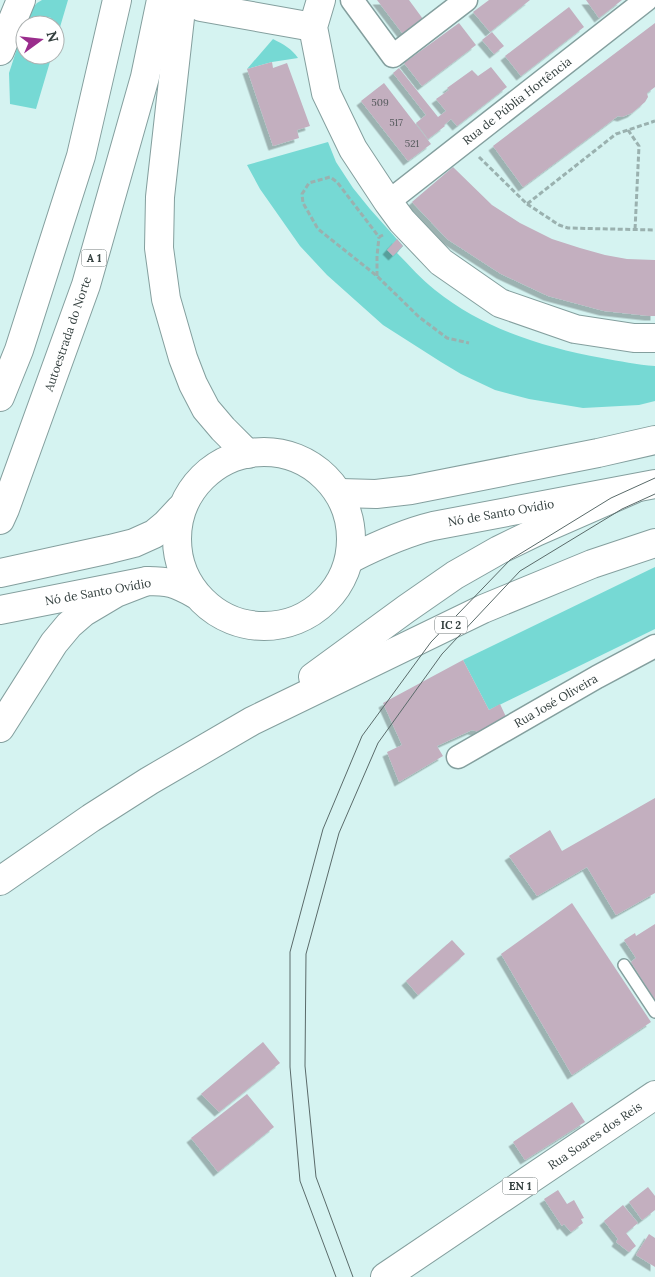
<svg xmlns="http://www.w3.org/2000/svg" width="655" height="1277" viewBox="0 0 655 1277" font-family="Lora,serif">
<style>
.green{fill:#76d9d4}
.building{fill:#c3afbf;filter:url(#shadow)}
.lines{fill:none;stroke-linecap:round;stroke-linejoin:round}
.service-casing{stroke:#849f9e;stroke-width:14}
.minor-casing{stroke:#849f9e;stroke-width:25}
.tertiary-casing{stroke:#849f9e;stroke-width:30}
.primary-casing{stroke:#849f9e;stroke-width:30}
.motorway-casing{stroke:#849f9e;stroke-width:30}
.path{stroke:#9ab1af;stroke-width:3;stroke-dasharray:5 2.5;stroke-linecap:butt}
.service{stroke:#fff;stroke-width:11}
.minor{stroke:#fff;stroke-width:22}
.tertiary{stroke:#fff;stroke-width:28}
.primary{stroke:#fff;stroke-width:28}
.motorway{stroke:#fff;stroke-width:28}
.tram{stroke:#5a6b6a;stroke-width:1}
.labels{text-anchor:middle;stroke-width:4.5;stroke-linejoin:round;paint-order:stroke}
.number-label{font-size:10px;fill:#575b5e}
.shield{fill:#fff;stroke:#707978;stroke-width:1}
.shield-label{font-size:11px;font-weight:bold;fill:#333f3e}
.street-label{font-size:12px;fill:#333f3e;stroke:#fff}
</style>
<defs>
<filter id="shadow"><feDropShadow dx="-4.5" dy="4.5" stdDeviation="0" flood-color="#0004"/></filter>
</defs>
<rect width="100%" height="100%" fill="#d5f3f1"/>
<g class="green">
<polygon points="42,0 68,0 55,44 55,25 25,25 25,55 52,55 36,109 10,104 9,73 29,12 37,3"/>
<path d="M273,39C283,44 292,49 298,58L272,62L247,69Z"/>
<path d="M328,142L336,162L353,188L370,209L403,246L397,253C409,265 421,279 435,290C484,329 542,347 602,358C620,361 637,365 655,366V401L639,405L583,408L529,399L495,390L461,374L441,362L383,325L327,275L300,246L260,189L247,165Z"/>
<polygon points="655,567 655,629 489,710 463,660"/>
</g>
<g class="building">
<polygon points="377,0 409,0 423,19 403,34"/>
<polygon points="489,0 530,0 490,32 473,12"/>
<polygon points="586,0 622,0 599,18"/>
<polygon points="569,7 584,27 521,76 505,56"/>
<polygon points="459,23 476,45 422,86 404,63"/>
<polygon points="655,23 655,87 647,93 648,97 645,102 632,113 622,117 618,116 523,187 493,146"/>
<polygon points="492,32 504,46 494,54 482,40"/>
<polygon points="272,62 273,68 287,63 310,126 297,130 299,138 273,146 247,69"/>
<polygon points="491,67 507,87 457,126 451,119 444,125 445,126 428,139 416,123 426,115 393,73 399,68 438,117 446,111 436,99 449,90 447,88 472,70 478,76"/>
<polygon points="384,83 431,144 408,161 361,101"/>
<polygon points="453,167 492,205 520,223 552,239 580,248 605,255 627,259 655,260 655,316 649,316 604,311 548,296 501,274 447,239 412,202"/>
<polygon points="397,239 403,246 393,256 387,250"/>
<polygon points="463,660 489,710 500,704 507,719 483,733 472,730 437,746 443,756 399,782 387,752 402,745 383,703"/>
<polygon points="655,798 655,893 616,915 587,867 537,896 509,856 550,830 562,851"/>
<polygon points="572,903 651,1022 572,1075 501,954"/>
<polygon points="655,924 655,1000 631,962 636,958 624,940 635,933 636,936"/>
<polygon points="452,940 465,954 418,995 406,981"/>
<polygon points="263,1042 280,1063 219,1112 201,1094"/>
<polygon points="247,1094 274,1127 218,1172 191,1138"/>
<polygon points="572,1102 585,1122 525,1160 513,1142"/>
<polygon points="648,1187 655,1196 655,1210 642,1220 629,1202"/>
<polygon points="558,1190 567,1204 574,1200 584,1218 581,1219 583,1223 571,1232 564,1224 562,1226 544,1199"/>
<polygon points="623,1205 638,1223 626,1233 636,1246 629,1252 616,1242 618,1239 604,1221"/>
<polygon points="649,1234 655,1238 655,1267 636,1255"/>
</g>
<g class="lines">
<defs>
<polyline id="service" points="624,965 655,1012"/>
<g id="minor">
<polyline points="352,0 393,56 466,0"/>
<polyline points="388,202 646,0"/>
<polyline points="458,757 597,677 655,646"/>
</g>
<g id="tertiary">
<polyline points="321,0 313,27 326,93 353,149 388,202 402,221 441,262 500,303 575,329 634,338 655,338"/>
<polyline points="201,7 313,27"/>
<polyline points="0,51 21,0"/>
</g>
<g id="primary">
<circle cx="264" cy="539" r="87"/>
<polyline points="340,493 376,494 411,490 598,453 655,440"/>
<path d="M352,558C378,545 404,533 433,526L655,484"/>
<polyline points="0,573 110,549 134,543 154,534 166,524 180,509"/>
<path d="M0,610L147,581C169,581 175,583 195,594"/>
<polyline points="385,1277 655,1095"/>
</g>
<g id="motorway">
<polyline points="182,0 160,197 159,248 166,299 183,358 193,384 206,409 223,429 248,454"/>
<polyline points="0,397 19,350 81,156 117,0"/>
<polyline points="0,520 5,509 86,285 145,77 161,0"/>
<polyline points="313,677 406,609 455,575 499,550 536,532 634,489"/>
<polyline points="0,728 54,643 69,625 84,612 116,593 147,581"/>
<polyline points="0,881 91,818 149,781 252,721 483,609 592,564 655,543"/>
</g>
</defs>
<use href="#service" class="service-casing"/>
<use href="#minor" class="minor-casing"/>
<use href="#tertiary" class="tertiary-casing"/>
<use href="#primary" class="primary-casing"/>
<use href="#motorway" class="motorway-casing"/>
<g class="path">
<polyline points="628,130 639,146 635,230"/>
<polyline points="479,157 527,204 616,134 655,121"/>
<polyline points="527,204 559,225 568,228 655,230"/>
<polyline points="383,235 379,237 337,182 330,177 309,183 302,194 303,203 318,229 377,276 419,317 447,338 469,343"/>
<polyline points="377,276 377,256 379,237"/>
</g>
<use href="#service" class="service"/>
<use href="#minor" class="minor"/>
<use href="#tertiary" class="tertiary"/>
<use href="#primary" class="primary"/>
<use href="#motorway" class="motorway"/>
<g class="tram">
<polyline points="336,1277 300,1181 290,1067 290,952 323,829 362,736 431,642 510,560 611,498 655,478"/>
<polyline points="353,1277 316,1177 305,1066 306,954 339,833 378,743 442,654 520,571 622,509 655,494"/>
</g>
</g>
<g class="labels">
<g class="number-label">
<text x="380" y="106">509</text>
<text x="396" y="126">517</text>
<text x="412" y="147">521</text>
</g>
<g class="shield">
<rect x="81.5" y="249.5" width="25" height="17" rx="4"/>
<rect x="435" y="616.5" width="32" height="17" rx="4"/>
<rect x="502.5" y="1177.5" width="35" height="17" rx="4"/>
</g>
<g class="shield-label">
<text x="94" y="262">A 1</text>
<text x="451" y="629">IC 2</text>
<text x="520" y="1190">EN 1</text>
</g>
<g class="street-label">
<text transform="translate(517 101) rotate(-38)" y="4">Rua de Públia Hortência</text>
<text transform="translate(68 334) rotate(-71)" y="4">Autoestrada do Norte</text>
<text transform="translate(501 513) rotate(-10)" y="4">Nó de Santo Ovídio</text>
<text transform="translate(98 592) rotate(-10)" y="4">Nó de Santo Ovídio</text>
<text transform="translate(556 701) rotate(-30)" y="4">Rua José Oliveira</text>
<text transform="translate(595 1136) rotate(-34)" y="4">Rua Soares dos Reis</text>
</g>
</g>
<g transform="translate(40 40) rotate(75)"><circle r="24" fill="#ffffff" stroke="#adb2b2"/>
<path d="M0-4L9 19L0 12L-9 19Z" fill="#9a2c8c"/>
<text y="-8" font-size="14" font-weight="bold" text-anchor="middle" fill="#333f3e">N</text>
</g>
</svg>
